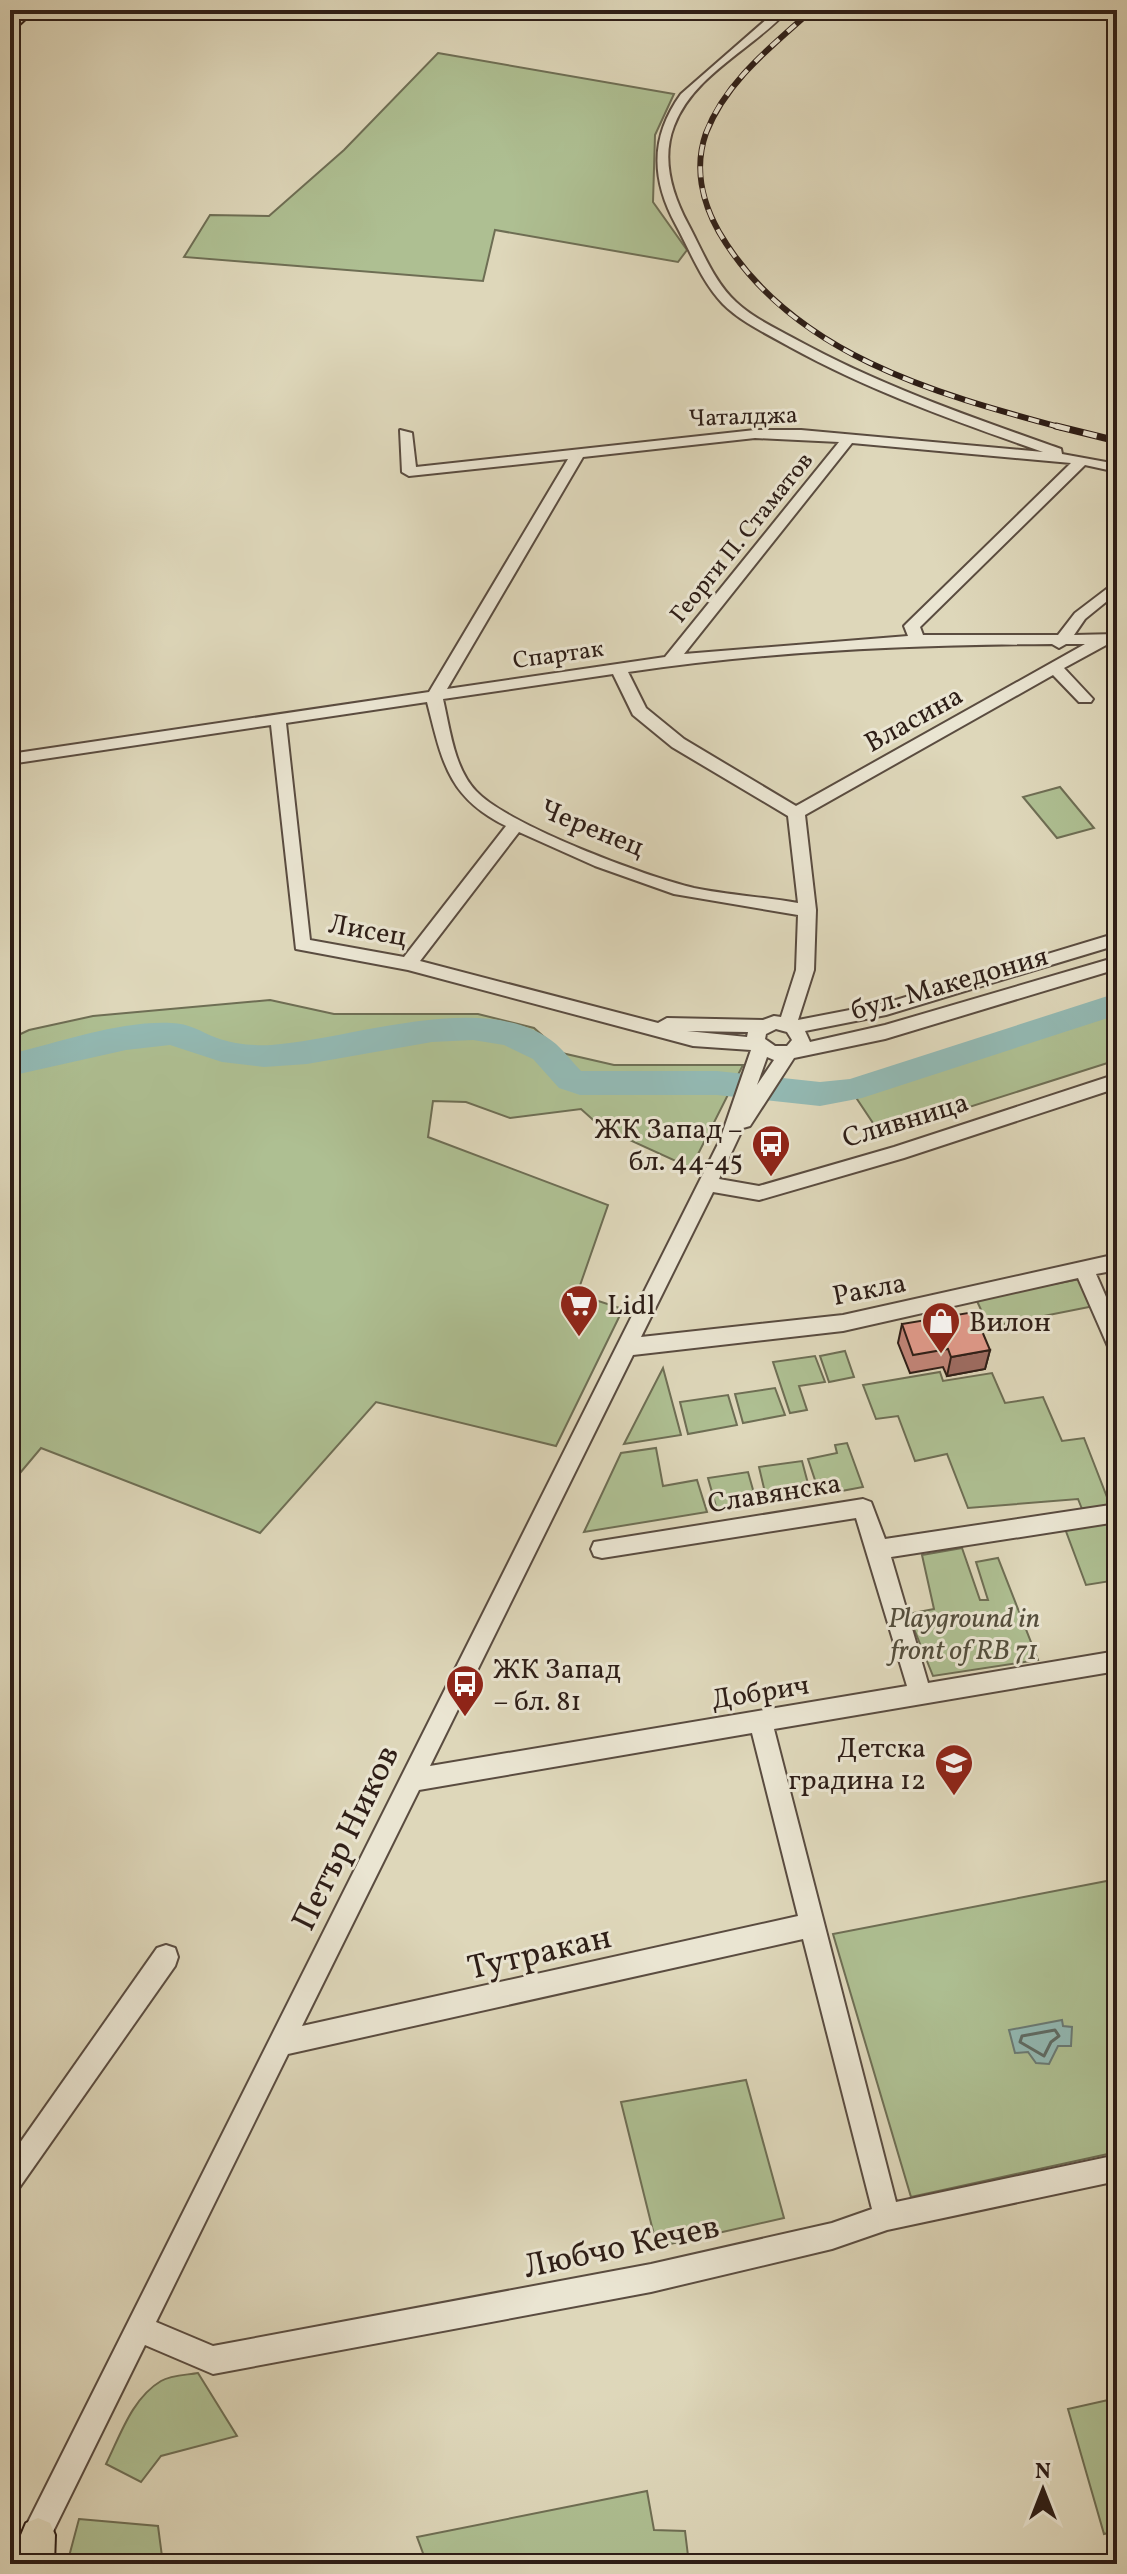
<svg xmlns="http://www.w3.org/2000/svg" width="1127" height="2574" viewBox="0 0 1127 2574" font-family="Vollkorn,serif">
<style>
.green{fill:#aebf92;stroke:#6e6e54;stroke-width:2}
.water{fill:#93b9b3;stroke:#6b7b75;stroke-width:2}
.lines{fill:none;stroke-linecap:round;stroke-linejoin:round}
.shore{stroke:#606c65;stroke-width:3}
.river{fill:#93b9b3;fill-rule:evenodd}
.minor-casing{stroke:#5a4c40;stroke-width:4}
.major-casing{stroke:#2e1e17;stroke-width:4}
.minor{fill:#eae5d2;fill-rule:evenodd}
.major{fill:#ded7ba;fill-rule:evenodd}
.rail-far1-casing{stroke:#2e1e17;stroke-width:6}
.rail-casing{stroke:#2e1e17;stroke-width:7}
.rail-far1{stroke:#eae5d2;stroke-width:4;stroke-dasharray:11;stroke-linecap:butt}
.rail{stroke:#eae5d2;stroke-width:5;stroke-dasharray:14;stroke-linecap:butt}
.wall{fill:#c28578;stroke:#2e1e17;stroke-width:2}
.shaded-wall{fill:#9e6c62;stroke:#2e1e17;stroke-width:2}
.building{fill:#e29b8c;stroke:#2e1e17;stroke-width:2}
.labels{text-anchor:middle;stroke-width:6;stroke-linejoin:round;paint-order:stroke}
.far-street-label{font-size:24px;fill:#2e1e17;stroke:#eae5d2}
.street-label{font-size:28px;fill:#2e1e17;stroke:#eae5d2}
.poi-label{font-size:28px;fill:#2e1e17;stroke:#eae5d2;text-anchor:start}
.park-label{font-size:28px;font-style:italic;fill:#544e3c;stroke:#eae5d2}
.near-street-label{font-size:34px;fill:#2e1e17;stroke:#eae5d2}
</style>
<rect width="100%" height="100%" fill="#ded7ba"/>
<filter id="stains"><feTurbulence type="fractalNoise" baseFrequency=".0025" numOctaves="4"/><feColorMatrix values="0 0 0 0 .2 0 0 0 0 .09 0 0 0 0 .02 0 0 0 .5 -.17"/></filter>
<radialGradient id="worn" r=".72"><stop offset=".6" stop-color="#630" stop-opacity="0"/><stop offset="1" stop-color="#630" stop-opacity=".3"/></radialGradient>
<g class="green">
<polygon points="438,53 674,94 655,135 653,202 687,250 678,262 495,230 483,281 184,257 210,215 269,216 344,150"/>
<polygon points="1060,787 1094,828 1057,838 1023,797"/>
<polygon points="270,1000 334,1014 478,1014 534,1028 562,1053 614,1065 743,1065 691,1168 601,1127 581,1109 510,1118 466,1102 433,1101 428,1137 608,1205 577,1294 623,1309 556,1446 376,1402 260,1533 41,1448 10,1485 10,1039 29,1030 93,1016"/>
<polygon points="1117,1005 1117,1060 881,1135 851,1090"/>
<polygon points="1080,1279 1094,1306 989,1327 976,1299"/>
<polygon points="845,1351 854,1377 829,1382 820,1356"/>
<polygon points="815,1356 825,1382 799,1386 807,1410 790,1413 773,1362"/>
<polygon points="663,1368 681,1435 624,1444"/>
<polygon points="940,1372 943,1381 992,1373 1005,1403 1043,1397 1062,1441 1084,1438 1112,1510 1084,1514 1078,1499 968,1508 947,1454 915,1461 898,1416 876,1419 863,1385"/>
<polygon points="775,1388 785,1415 743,1423 735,1394"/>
<polygon points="728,1395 737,1425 688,1434 680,1402"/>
<polygon points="847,1443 863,1487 820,1495 808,1459 837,1453 835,1445"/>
<polygon points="656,1448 663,1486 697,1480 707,1512 584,1532 621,1453"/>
<polygon points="802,1461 811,1495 767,1501 759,1467"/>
<polygon points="748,1472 757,1504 717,1510 708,1478"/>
<polygon points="1117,1517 1117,1580 1086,1585 1064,1526"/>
<polygon points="962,1548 980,1600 988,1600 976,1562 998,1558 1038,1660 933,1676 908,1614 934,1609 922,1555"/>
<polygon points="1117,1879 1117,2152 911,2197 833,1934"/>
<polygon points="746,2080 784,2218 657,2247 621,2102"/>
<path d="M198,2373L237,2436L161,2456L141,2482L106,2464C120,2436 132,2398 161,2381C171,2375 187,2375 198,2373Z"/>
<polygon points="1117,2398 1117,2531 1104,2534 1068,2409"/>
<polygon points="647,2491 654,2530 685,2531 689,2564 427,2564 417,2537"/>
<polygon points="79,2519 158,2526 163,2564 67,2564"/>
</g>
<polygon class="water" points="1062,2020 1063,2026 1072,2027 1071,2046 1058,2046 1049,2064 1036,2063 1028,2052 1015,2053 1009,2030"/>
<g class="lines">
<polygon class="shore" points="1055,2030 1059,2036 1051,2042 1044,2056 1020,2042 1022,2036"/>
<path class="river" d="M1117,993V1015L862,1098L820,1106L717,1095H580L559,1088L533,1059L504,1045L473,1040L432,1042L307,1064L264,1067L222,1062L170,1045L126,1050L10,1076V1054C62,1042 118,1021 171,1023C189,1023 201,1032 217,1038C233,1044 254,1046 271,1045C350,1040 489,987 556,1044C565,1052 573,1063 581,1071H717L820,1082L850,1079Z"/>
<defs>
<g id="minor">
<path d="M777,10H788C753,49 694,74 674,126C661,159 672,194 688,224C702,250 714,282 736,302C753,318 777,329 797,340C881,386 971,417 1061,449L1062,454L1117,464V472L1085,465L920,627L923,635H1058L1075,613L1117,581V593L1085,619L1074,635L1117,634V644H1108L1064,668L1093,699L1091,702H1079L1053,675L805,815L816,910L814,970L798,1020L886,1003L1117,933V945L886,1015L805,1031L810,1042L885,1025L1117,957V969L885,1039L794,1058L750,1126L743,1128L719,1179L759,1186L894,1147L1117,1074V1088L904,1158L759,1200L713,1192L641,1337L843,1315L1117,1254V1270L1096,1274L1117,1322V1353L1110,1351L1078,1278L843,1331L633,1355L430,1766L907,1686L856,1518L602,1558L594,1556L591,1549L594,1542L863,1499L871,1502L885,1539L1117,1504V1522L891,1557L928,1683L1117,1651V1671L774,1729L896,2202L1117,2155V2181L887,2230L832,2249L651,2292L213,2374L145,2345L37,2564H10L12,2554L720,1140L751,1050L693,1046L408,970L296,949L271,725L10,764V754L429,692L568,459L409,476L402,472L400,430L412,433L416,467L755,430H801L1043,452C957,422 870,391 790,347C767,334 741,322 723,304C702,282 690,251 676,225C651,179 650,137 681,94ZM755,438L839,442L665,657L447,689L583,457ZM852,443L1071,463L907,623L904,626L908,636L684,654ZM1052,644L1059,648L1066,644H1085L796,806L684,739L646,708L628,672C767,651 910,645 1052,644ZM613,674L633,715L672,747L788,816L798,903C763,897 728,895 694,888C646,877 508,825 476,791C454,768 450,729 443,699ZM427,702C442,760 447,797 506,826L404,957L310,940L286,723ZM519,832L595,866L674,894L798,915L796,970L781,1017L774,1016L763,1020L667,1018L658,1023L420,961ZM776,1029L787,1032L792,1040L787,1046H775L765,1039L766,1034ZM687,1031L748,1032L747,1037ZM767,1057L774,1060L757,1085ZM752,1733L798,1916L302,2026L419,1790ZM803,1939L872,2209L832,2223L651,2264L213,2346L156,2322L288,2054Z"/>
<polygon points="166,1945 175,1948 178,1957 175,1966 19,2188 10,2192 10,2157 157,1948"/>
</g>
<g id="major">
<polygon points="21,10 35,10 10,33 10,21"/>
<polygon points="38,2518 50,2523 55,2535 54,2564 20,2564 21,2535 26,2523"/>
</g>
</defs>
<use href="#minor" class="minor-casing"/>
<use href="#major" class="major-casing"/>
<use href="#minor" class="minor"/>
<use href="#major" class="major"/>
<defs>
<path id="rail-far1" d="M812,10C772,46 726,81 706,133C694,167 702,202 719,232C790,354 936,394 1063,428"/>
<polyline id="rail" points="1056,426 1117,441"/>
</defs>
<use href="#rail-far1" class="rail-far1-casing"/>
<use href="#rail" class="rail-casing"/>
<use href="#rail-far1" class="rail-far1"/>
<use href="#rail" class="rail"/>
</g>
<polygon class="wall" points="902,1324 990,1350 985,1369 947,1376 943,1367 910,1373 898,1343"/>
<polygon class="shaded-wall" points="990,1350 985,1369 947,1376 951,1357"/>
<polygon class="building" points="974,1312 990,1350 951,1357 948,1349 913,1355 902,1324"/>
<defs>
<symbol id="bus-pin" viewBox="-11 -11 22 30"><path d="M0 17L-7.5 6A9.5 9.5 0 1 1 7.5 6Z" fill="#8f2418" stroke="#eae5d2"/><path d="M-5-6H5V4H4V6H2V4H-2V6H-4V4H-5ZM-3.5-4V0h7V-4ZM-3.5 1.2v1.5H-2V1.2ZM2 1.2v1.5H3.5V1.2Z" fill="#fff"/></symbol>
<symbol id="supermarket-pin" viewBox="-11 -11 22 30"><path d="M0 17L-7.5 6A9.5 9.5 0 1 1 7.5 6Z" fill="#8f2418" stroke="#eae5d2"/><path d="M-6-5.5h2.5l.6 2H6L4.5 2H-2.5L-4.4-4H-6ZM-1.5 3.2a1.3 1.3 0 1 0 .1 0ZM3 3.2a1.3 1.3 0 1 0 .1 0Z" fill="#fff"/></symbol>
<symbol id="shop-pin" viewBox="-11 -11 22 30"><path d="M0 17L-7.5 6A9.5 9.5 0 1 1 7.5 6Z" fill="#8f2418" stroke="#eae5d2"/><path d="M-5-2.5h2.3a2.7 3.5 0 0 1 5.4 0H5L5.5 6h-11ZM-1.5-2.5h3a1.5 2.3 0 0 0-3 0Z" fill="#fff"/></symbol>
<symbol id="school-pin" viewBox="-11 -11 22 30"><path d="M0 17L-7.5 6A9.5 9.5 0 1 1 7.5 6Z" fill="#8f2418" stroke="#eae5d2"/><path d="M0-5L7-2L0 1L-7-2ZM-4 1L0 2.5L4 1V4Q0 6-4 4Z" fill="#fff"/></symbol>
</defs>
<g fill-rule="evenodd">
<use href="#bus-pin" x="749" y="1122" width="44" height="60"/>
<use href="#supermarket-pin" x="557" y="1282" width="44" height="60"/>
<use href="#shop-pin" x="919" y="1299" width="44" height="60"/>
<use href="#bus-pin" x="443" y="1662" width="44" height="60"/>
<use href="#school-pin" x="932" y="1741" width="44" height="60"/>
</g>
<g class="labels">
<g class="far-street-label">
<text transform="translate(743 416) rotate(-2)" y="8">Чаталджа</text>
<text transform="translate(741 537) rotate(-51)" y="8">Георги П. Стаматов</text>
<text transform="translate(558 654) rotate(-8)" y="8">Спартак</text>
</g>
<g class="street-label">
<text transform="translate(913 718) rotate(-29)" y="10">Власина</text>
<text transform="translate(593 827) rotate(22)" y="10">Черенец</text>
<text transform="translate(368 929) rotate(10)" y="10">Лисец</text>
<text transform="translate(949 982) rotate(-16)" y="10">бул. Македония</text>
<text transform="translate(905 1119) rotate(-17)" y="10">Сливница</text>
<text transform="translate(869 1288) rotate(-11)" y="10">Ракла</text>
<text transform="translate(774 1492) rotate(-9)" y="10">Славянска</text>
<text transform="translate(760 1691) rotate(-9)" y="10">Добрич</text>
</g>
<g class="poi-label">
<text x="743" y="1138" text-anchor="end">ЖК Запад –<tspan x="743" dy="32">бл. 44-45</tspan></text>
<text x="607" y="1314">Lidl</text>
<text x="969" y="1331">Вилон</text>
<text x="493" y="1678">ЖК Запад<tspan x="493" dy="32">– бл. 81</tspan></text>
<text x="926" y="1757" text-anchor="end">Детска<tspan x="926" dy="32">градина 12</tspan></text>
</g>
<g class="park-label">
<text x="964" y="1627">Playground in<tspan x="964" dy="32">front of RB 71</tspan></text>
</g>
<g class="near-street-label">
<text transform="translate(344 1837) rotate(-64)" y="12">Петър Ников</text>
<text transform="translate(539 1951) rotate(-13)" y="12">Тутракан</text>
<text transform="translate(621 2245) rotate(-12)" y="12">Любчо Кечев</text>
</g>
</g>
<rect width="1127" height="2574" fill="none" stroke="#ded7ba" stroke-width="40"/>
<rect x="12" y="12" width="1103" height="2550" fill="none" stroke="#2e1e17" stroke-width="4"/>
<rect x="20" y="20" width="1087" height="2534" fill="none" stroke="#2e1e17" stroke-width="2"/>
<g transform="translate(1043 2490)" stroke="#eae5d2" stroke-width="6" paint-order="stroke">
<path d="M0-6L14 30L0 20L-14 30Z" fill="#2e1e17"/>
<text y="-12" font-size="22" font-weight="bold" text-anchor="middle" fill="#2e1e17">N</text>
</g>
<rect width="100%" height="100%" filter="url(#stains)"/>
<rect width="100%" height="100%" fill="url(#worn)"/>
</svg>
